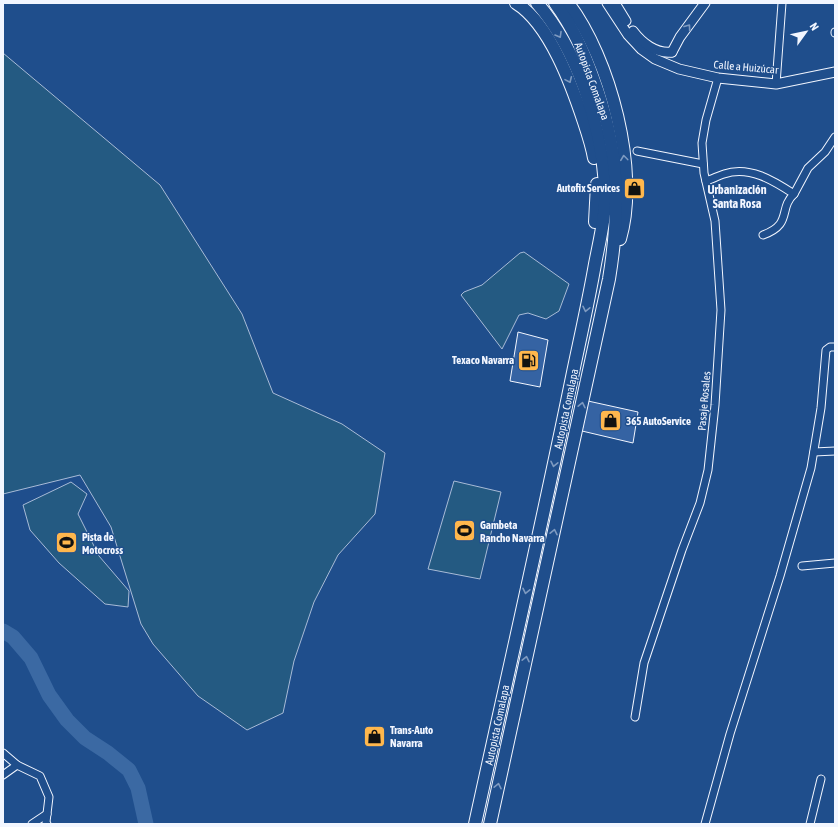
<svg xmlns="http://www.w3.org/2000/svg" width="838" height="827" viewBox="0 0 838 827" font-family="'Asap Condensed',sans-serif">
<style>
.green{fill:#245a82;stroke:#a8bbd7}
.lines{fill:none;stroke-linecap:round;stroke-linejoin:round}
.river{stroke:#3b69a3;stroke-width:15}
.building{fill:#3563a3;stroke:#f2f6ff}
.minor-casing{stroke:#f2f6ff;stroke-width:9}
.tertiary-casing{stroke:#f2f6ff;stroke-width:11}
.trunk-casing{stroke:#f2f6ff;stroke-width:14}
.minor{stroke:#1f4e8c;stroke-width:7}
.tertiary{stroke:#1f4e8c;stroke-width:9}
.trunk{stroke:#1f4e8c;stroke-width:12}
.oneway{stroke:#7e9ac0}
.labels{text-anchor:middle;stroke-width:3;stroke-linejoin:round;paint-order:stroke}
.street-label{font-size:11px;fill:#f2f6ff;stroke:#1f4e8c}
.poi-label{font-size:11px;font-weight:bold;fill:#f2f6ff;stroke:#1f4e8c;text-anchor:start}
.neighbourhood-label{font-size:12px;font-weight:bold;fill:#f2f6ff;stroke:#1f4e8c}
</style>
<rect width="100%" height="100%" fill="#1f4e8c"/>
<g class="green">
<polygon points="3,53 160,185 242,314 273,393 342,424 385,453 375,514 338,555 314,602 294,661 283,713 247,730 198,696 153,644 141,624 111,527 80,475 3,494"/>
<polygon points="524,252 569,284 559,311 546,319 528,313 519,315 502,349 461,295 464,292 482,285 520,253"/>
<polygon points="454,481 501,492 480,579 428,569"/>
<polygon points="71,482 87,494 78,514 99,556 129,591 128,607 105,604 59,563 30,530 23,505"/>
</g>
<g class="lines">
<polyline class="river" points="3,631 13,637 31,658 49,695 67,720 85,738 108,753 129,770 138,788 146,824"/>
</g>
<g class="building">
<polygon points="631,182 638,182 638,193 632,193"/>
<polygon points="518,332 548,340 540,387 510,381"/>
<polygon points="588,401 638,412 633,443 582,431"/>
</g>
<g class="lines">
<defs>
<g id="minor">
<polyline points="835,33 835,32"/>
<polyline points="776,84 782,3"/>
<polyline points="637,151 703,164"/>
<path d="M706,181C712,179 718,176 724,174C749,165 774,181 794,194C778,209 793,224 763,235"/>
<polyline points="794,194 808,168 825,152 835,137"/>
<polyline points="814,452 835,451"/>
<polyline points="802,566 835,563"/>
<polyline points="635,717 644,663 682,550 700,503 708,470 715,405 721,310 715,221 704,173 702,143 706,120 718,78"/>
<polyline points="3,753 17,765 40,776 49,797 46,822 47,824"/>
<polyline points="3,775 17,765"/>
<polyline points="32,824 47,814"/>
<polyline points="705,824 730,734 780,576 811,468 821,408 826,350 830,347 835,347"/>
<polyline points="810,824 821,779"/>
</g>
<g id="tertiary">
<polyline points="607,3 628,35 641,49 655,59 679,69 718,78 776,84 835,72"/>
<polyline points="615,3 626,21"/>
<path d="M633,31C642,43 656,54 672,52"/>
<polyline points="672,52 680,37 705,3"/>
</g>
<g id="trunk">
<path d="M516,3C550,24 572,86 584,122C588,134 592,146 594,158"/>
<path d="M568,3C610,58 640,171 620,239"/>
<polyline points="595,222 597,184"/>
<path d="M475,824C507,677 541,529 571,382C579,343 588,304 595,264C600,238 607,211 605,184C601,124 577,49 537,3"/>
<path d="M490,824L609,279C621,206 619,148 593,78C583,50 573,28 555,3"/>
</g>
</defs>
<use href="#minor" class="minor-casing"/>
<use href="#tertiary" class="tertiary-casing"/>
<use href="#trunk" class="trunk-casing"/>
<use href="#minor" class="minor"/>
<use href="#tertiary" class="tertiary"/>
<use href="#trunk" class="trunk"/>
</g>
<defs><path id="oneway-chevron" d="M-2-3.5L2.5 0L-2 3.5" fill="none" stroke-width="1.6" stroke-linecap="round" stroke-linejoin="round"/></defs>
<g class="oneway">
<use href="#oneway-chevron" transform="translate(688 27) rotate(-54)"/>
<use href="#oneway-chevron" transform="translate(559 35) rotate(60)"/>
<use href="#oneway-chevron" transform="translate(569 80) rotate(66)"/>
<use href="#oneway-chevron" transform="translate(624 158) rotate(-97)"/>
<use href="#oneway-chevron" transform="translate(586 309) rotate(102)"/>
<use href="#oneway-chevron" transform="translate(582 405) rotate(-78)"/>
<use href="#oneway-chevron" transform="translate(554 464) rotate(102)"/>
<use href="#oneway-chevron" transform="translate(554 532) rotate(-78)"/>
<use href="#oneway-chevron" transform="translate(526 591) rotate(102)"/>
<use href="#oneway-chevron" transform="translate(526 659) rotate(-78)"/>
<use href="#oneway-chevron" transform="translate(498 786) rotate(-78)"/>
</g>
<defs>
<symbol id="shop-square" viewBox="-11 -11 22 22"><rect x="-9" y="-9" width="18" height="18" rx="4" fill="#ffb74d" stroke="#1f4e8c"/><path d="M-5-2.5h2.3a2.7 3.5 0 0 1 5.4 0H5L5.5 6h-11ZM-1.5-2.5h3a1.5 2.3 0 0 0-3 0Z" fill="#111"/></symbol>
<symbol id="fuel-square" viewBox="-11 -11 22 22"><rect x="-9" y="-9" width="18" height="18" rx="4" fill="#ffb74d" stroke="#1f4e8c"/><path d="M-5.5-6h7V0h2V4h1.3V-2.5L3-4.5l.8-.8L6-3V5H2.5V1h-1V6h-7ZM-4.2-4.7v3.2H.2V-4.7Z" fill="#111"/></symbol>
<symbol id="stadium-square" viewBox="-11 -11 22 22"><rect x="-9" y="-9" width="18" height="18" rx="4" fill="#ffb74d" stroke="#1f4e8c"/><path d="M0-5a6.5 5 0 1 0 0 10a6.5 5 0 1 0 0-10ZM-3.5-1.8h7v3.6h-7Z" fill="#111"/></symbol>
</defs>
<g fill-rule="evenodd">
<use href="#shop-square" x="622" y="176" width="25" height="25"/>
<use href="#fuel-square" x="516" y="348" width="25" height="25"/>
<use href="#shop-square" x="598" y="408" width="25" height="25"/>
<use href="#stadium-square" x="452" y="518" width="25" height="25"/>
<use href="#stadium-square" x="54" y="530" width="25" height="25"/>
<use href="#shop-square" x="362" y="724" width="25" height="25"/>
</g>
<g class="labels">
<g class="street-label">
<text transform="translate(746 67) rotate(5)" y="4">Calle a Huizúcar</text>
<text transform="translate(592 81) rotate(70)" y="4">Autopista Comalapa</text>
<text transform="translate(704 401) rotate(-85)" y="4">Pasaje Rosales</text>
<text transform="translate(566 409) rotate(-78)" y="4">Autopista Comalapa</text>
<text transform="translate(497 725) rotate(-78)" y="4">Autopista Comalapa</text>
</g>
<g class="poi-label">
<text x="620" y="192" text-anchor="end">Autofix Services</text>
<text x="514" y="364" text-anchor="end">Texaco Navarra</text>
<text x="626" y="425">365 AutoService</text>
<text x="480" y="529">Gambeta<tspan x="480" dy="13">Rancho Navarra</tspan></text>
<text x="82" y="541">Pista de<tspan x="82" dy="13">Motocross</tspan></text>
<text x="390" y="734">Trans-Auto<tspan x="390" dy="13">Navarra</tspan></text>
</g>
<g class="neighbourhood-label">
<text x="737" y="194">Urbanización<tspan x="737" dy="14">Santa Rosa</tspan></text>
</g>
</g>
<rect width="838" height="827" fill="none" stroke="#f2f6ff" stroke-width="8"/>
<g transform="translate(806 32) rotate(57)" stroke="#1f4e8c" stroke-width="3" paint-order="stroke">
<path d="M0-3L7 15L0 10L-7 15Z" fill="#f2f6ff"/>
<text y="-6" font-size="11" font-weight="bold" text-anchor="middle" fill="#f2f6ff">N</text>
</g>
</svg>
